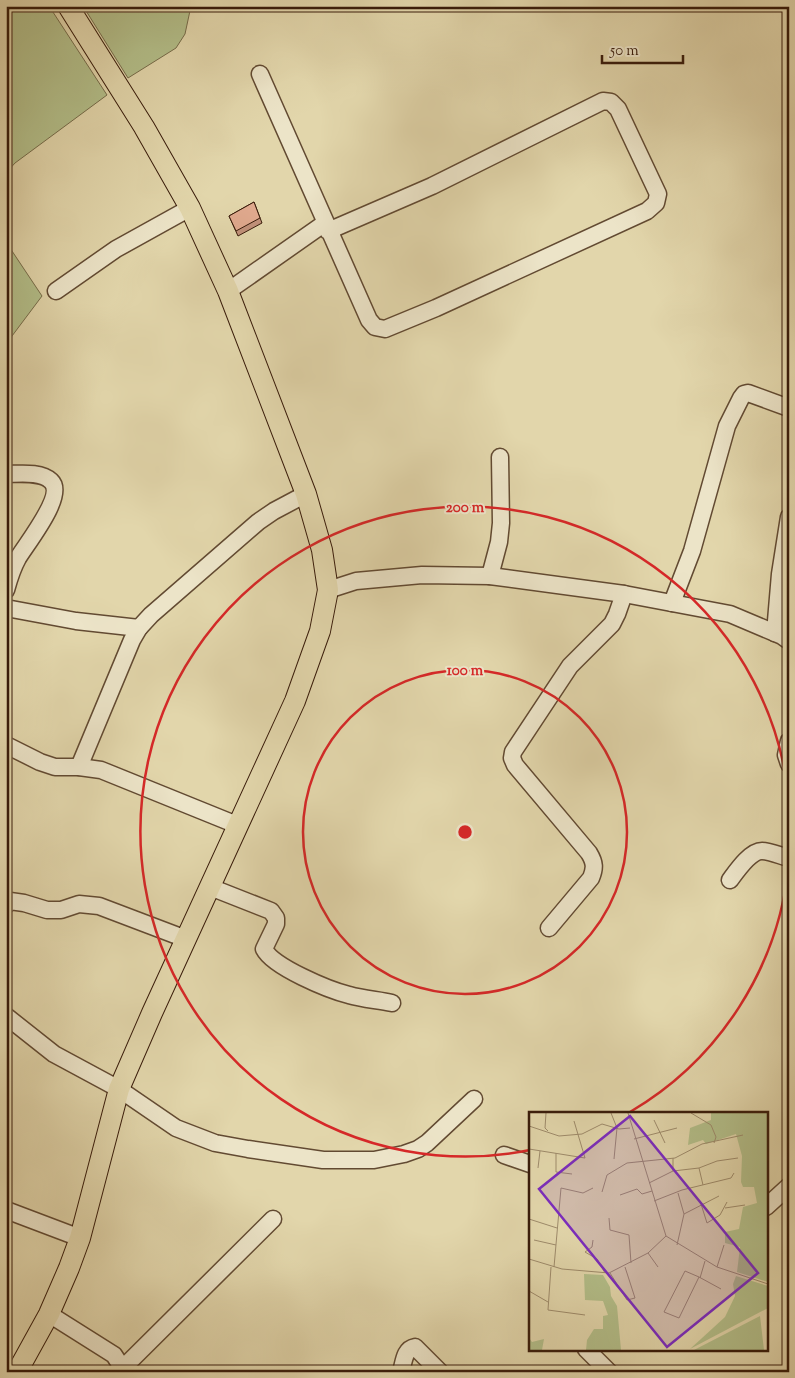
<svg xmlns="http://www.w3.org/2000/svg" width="795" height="1378" viewBox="0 0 795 1378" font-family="'Sorts Mill Goudy',serif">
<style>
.green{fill:#b3be89;stroke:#766c4a}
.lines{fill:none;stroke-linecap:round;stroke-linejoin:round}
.minor-casing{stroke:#624a32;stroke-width:19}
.major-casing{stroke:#381b0a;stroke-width:22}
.minor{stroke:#ece4c8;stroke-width:16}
.major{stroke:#e2d6ab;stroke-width:20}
.wall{fill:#c1917a;stroke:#381b0a}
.building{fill:#e0a98e;stroke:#381b0a}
.ring{fill:none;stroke:#d62828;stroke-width:2.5}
.inset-road{fill:none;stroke:#9e8b6b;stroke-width:1}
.view{fill:#7b2cbf;fill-opacity:0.15;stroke:#7b2cbf;stroke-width:2.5}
.inset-edge{fill:none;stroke:#381b0a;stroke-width:2.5}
.centre{fill:#d62828;stroke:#ece4c8;stroke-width:2.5}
.ring-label{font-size:15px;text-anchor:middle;font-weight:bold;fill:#d62828;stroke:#ece4c8;stroke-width:4;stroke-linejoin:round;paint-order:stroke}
</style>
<rect width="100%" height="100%" fill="#e2d6ab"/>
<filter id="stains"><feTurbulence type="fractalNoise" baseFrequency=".004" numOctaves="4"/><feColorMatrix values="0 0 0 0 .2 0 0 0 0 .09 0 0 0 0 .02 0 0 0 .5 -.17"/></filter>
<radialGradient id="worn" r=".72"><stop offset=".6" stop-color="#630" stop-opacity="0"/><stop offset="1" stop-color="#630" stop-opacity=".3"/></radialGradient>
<g class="green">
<polygon points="6,6 49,6 107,95 15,163 6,173"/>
<polygon points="83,6 191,6 185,34 176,48 128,78"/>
<polygon points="6,242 42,296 6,344"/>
</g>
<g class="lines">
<defs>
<g id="minor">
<polyline points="260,74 369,320 375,327 385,329 436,308 647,211 656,203 658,194 618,109 611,102 603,101 432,186 328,231"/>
<polyline points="56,291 116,249 190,208"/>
<polyline points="228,291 325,223"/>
<path d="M6,474C19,474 41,471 51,481C66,495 27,543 18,558C13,567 9,579 6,590"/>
<polyline points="490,576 499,542 501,523 500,457"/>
<polyline points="328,590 356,581 422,575 490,576 624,594 730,614 782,636 789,641"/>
<polyline points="672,603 692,551 727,426 741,398 744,394 748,393 789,408"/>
<polyline points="6,608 76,621 139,628"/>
<polyline points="775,633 780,574 789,517"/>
<polyline points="789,741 786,755 789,764"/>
<polyline points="6,745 40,762 55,767 79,767 101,770 237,825"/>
<polyline points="79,767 132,640 139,628 151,615 258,522 274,511 306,494"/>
<path d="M730,880C736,872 750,851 762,851C770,851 781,856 789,858"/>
<path d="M210,887L271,911L276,918V924L264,949C273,967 329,990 349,995C363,999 378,1000 392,1003"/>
<polyline points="6,905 10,901 24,903 47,910 61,910 79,904 99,906 186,939"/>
<path d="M549,928L591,878C595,868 595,863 589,853L515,765L512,758L513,752L570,666L612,624L617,614L624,594"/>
<polyline points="6,1016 54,1054 119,1089 176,1128 215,1143 248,1149 323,1160 374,1160 404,1154 418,1149 427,1143 474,1099"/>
<polyline points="504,1155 530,1164"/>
<polyline points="766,1207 789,1186"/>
<polyline points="6,1210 80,1238"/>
<polyline points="49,1314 114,1355 125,1372"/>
<polyline points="586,1349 609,1372"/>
<polyline points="122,1372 123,1368 273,1219"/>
<path d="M401,1372C404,1362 404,1349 415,1347L440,1372"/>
</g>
<polyline id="major" points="17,1372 49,1314 69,1268 80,1238 119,1089 152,1013 295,701 320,631 328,590 322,550 306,494 228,291 190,208 144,127 68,6"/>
</defs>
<use href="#minor" class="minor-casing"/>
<use href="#major" class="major-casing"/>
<use href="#minor" class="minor"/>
<use href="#major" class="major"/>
</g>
<polygon class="wall" points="254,202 262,223 238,236 229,216"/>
<polygon class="building" points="254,202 260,218 236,231 229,216"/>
<g class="ring">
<circle cx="465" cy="832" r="162"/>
<path d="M789 863A325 325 0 0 1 630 1112M530 1150A325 325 0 1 1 789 801"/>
</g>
<g transform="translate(529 1112)">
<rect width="239" height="239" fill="#e2d6ab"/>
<path d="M182,1H239V170L208,160L211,135L196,131V120L210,117L214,95L228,91L225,75H214L212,70L213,44L207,22L177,32L174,28L159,33L161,16L182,8ZM55,162L74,163L81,175L82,184L88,194L92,238H57L58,228L65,217H74V204L79,203L74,189L56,188ZM207,164L239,174V196L161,237L196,205L206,184L204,172ZM231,204L235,238H165ZM0,226L3,230L15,227L13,238H0Z" fill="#b3be89"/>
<path class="inset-road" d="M17,1L16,16L19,19M82,1L88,16L85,47M99,1L137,124L188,155L239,172M162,1L182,13L187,25L185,31M125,8L136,31M0,14L30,24L53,22L73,12L90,17L101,16M105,27L148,16M0,37L56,46L45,9M27,41V60L43,62M9,56L11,39M170,56L188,49L209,46M144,59L170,56L174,73M120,71L144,59V46M73,80L78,63L98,51L146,46L173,32L214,23M91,83L108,77L113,82L123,79M125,89L153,78L202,66L205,61M172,92L178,111L191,103L198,90M196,96L216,93M155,102L190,84M80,106L81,118L100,123L102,151M0,107L28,116M5,128L27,133M64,128L63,135L56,140L68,147L76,161M148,133L155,102L149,81M119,141L129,155M0,147L33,157L80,161L119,141L137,124M22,155L19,198L56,203M25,155L32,76L54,81L64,76M188,155L195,133M81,161L98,188L106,186L96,155M170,165L150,206L135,200L156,159L170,165L192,177M171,166L176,149M0,179L19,190"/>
<path class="view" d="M101,4L229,161L138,235L10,77Z"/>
<rect width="239" height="239" class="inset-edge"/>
</g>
<circle cx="465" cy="832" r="8" class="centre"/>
<g class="ring-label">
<text x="465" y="512">200 m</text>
<text x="465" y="675">100 m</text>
</g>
<rect width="795" height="1378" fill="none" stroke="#e2d6ab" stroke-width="25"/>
<rect x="8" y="8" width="780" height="1363" fill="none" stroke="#381b0a" stroke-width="2.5"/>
<rect x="12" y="12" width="770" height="1353" fill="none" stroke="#381b0a"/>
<path d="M602 55v8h81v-8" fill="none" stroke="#381b0a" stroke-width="2.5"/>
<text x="610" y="55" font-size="15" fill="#381b0a" stroke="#ece4c8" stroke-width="4" paint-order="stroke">50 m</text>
<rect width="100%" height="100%" filter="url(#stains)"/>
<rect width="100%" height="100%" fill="url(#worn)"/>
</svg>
